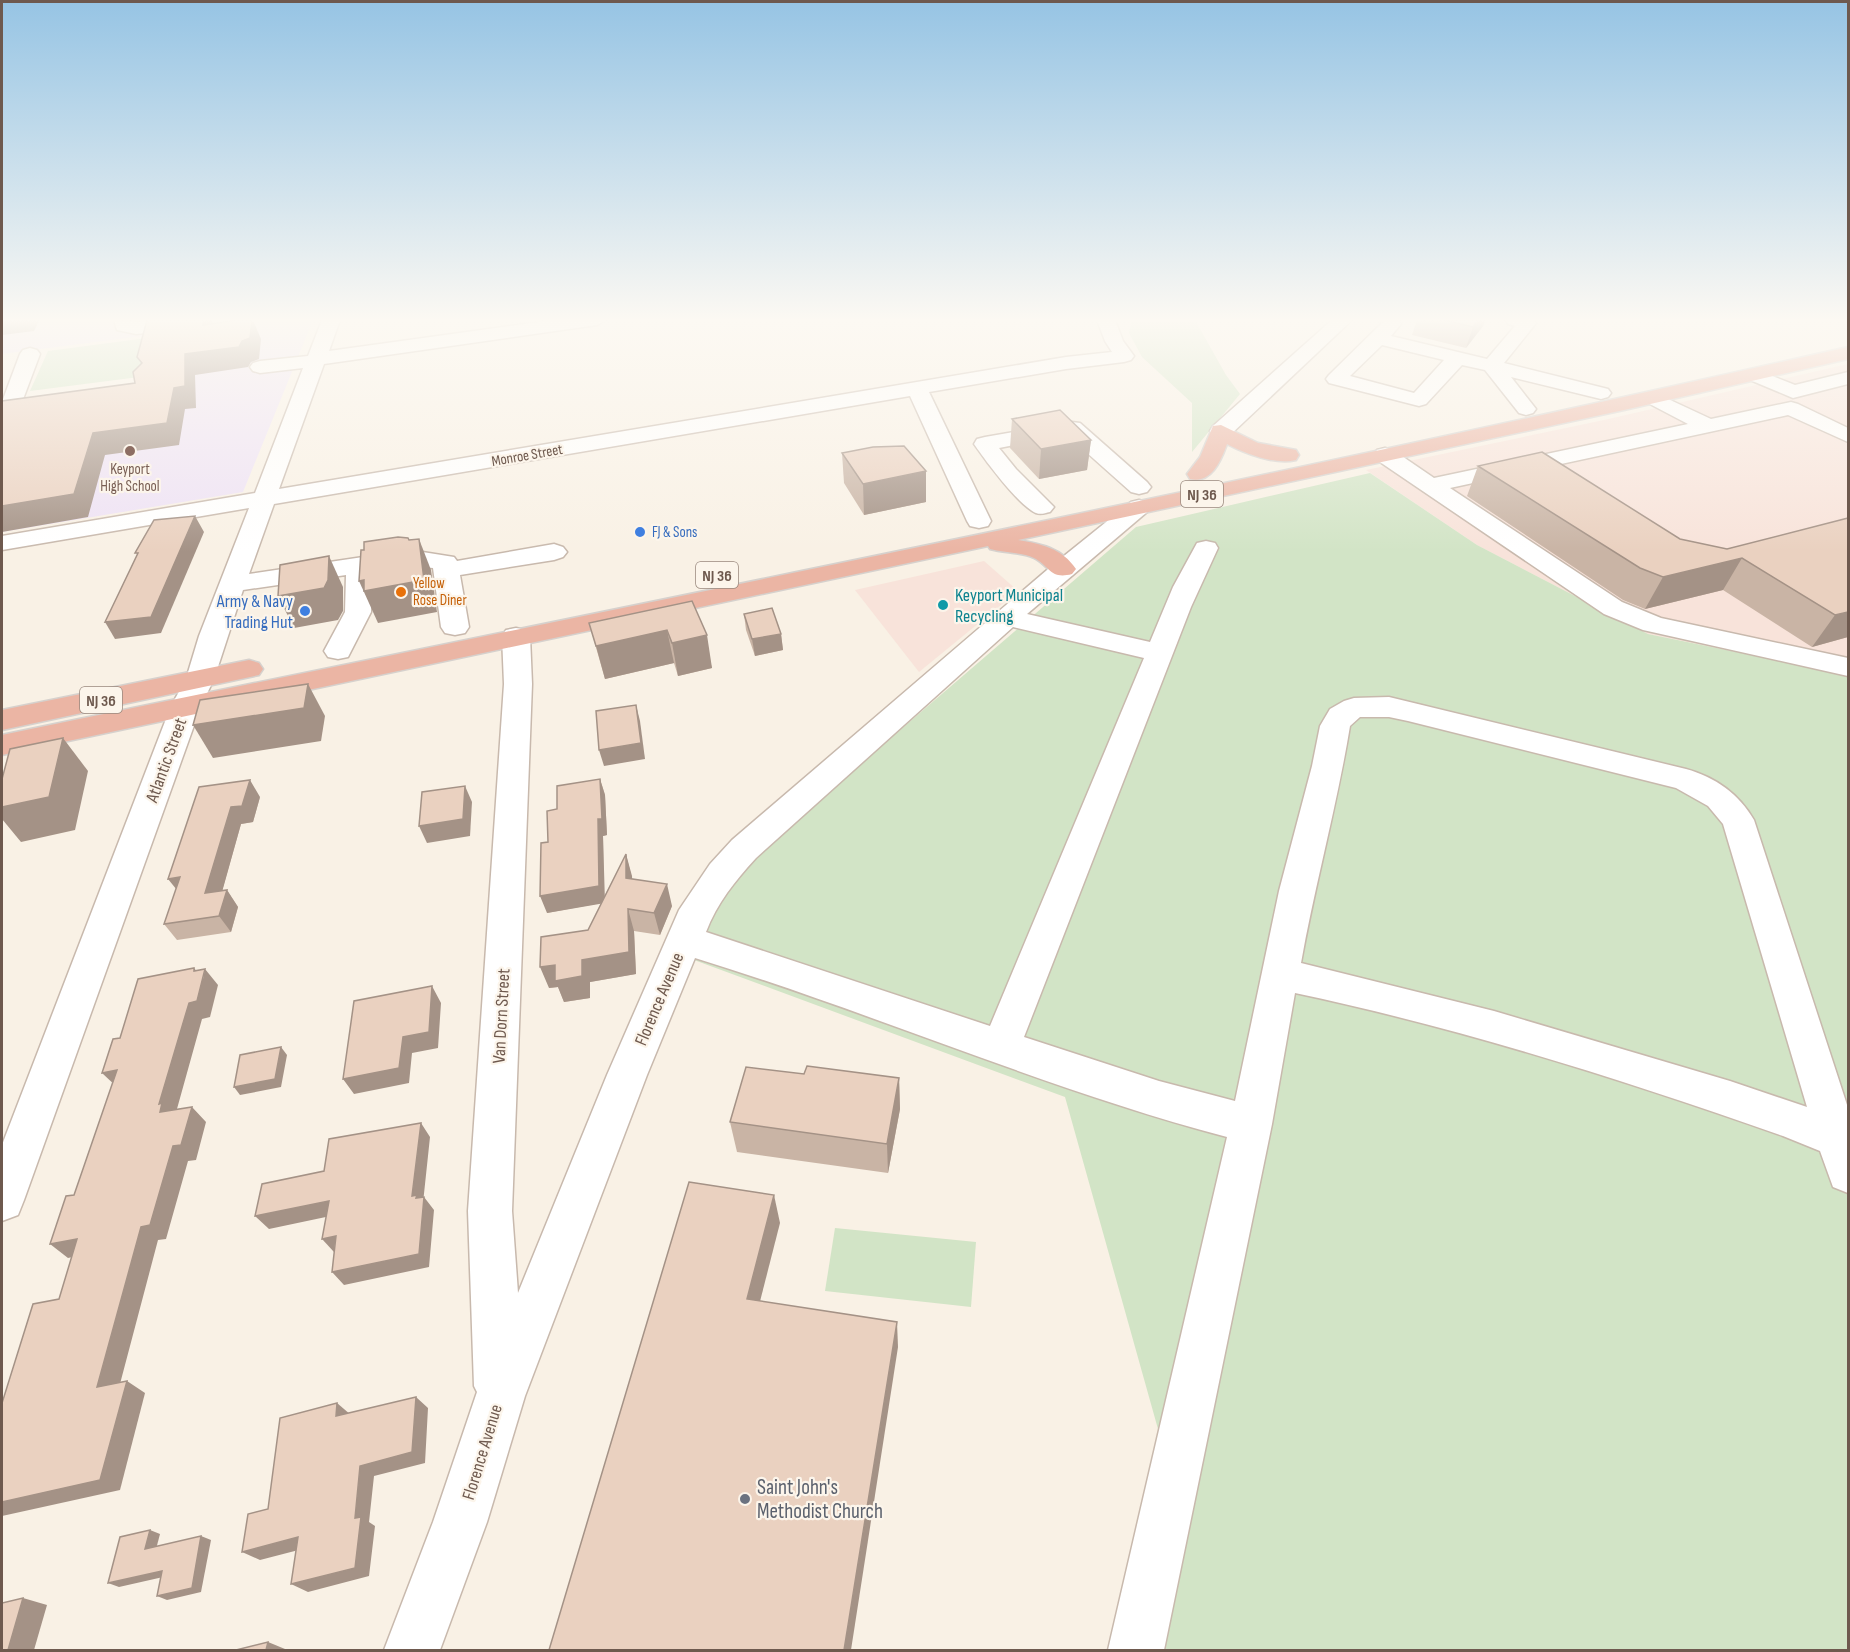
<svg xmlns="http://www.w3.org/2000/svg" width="1850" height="1652" viewBox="0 0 1850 1652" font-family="'Sofia Sans Condensed',sans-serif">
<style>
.commercial{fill:#f8e3da}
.education{fill:#eee2f5}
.green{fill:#d2e4c6}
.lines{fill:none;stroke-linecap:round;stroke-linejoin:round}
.minor-casing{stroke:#c8b9ad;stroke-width:3}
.highway-casing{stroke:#d6d1cd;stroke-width:3}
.minor{fill:#fff;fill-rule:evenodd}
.highway{fill:#ebb5a4;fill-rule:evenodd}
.wall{fill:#c9b4a5}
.shaded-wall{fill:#a49286}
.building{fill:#ead1c0;stroke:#a49286;stroke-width:1.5}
.education-dot{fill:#8d6e63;stroke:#fcf5eb;stroke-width:2}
.shop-dot{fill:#3f7fe0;stroke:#fcf5eb;stroke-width:2}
.food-dot{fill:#e8710a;stroke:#fcf5eb;stroke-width:2}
.culture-dot{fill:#0f9aa8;stroke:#fcf5eb;stroke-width:2}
.worship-dot{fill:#6b7280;stroke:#fcf5eb;stroke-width:2}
.labels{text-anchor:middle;stroke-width:4.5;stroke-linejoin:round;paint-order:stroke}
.far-street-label{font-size:15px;fill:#6e594e;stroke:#fcf5eb}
.far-education-label{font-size:15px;fill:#785e54;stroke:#fcf5eb}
.far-shop-label{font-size:15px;fill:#366cbe;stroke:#fcf5eb;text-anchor:start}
.far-food-label{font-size:15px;fill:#c56008;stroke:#fcf5eb;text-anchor:start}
.shield{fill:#fcf5eb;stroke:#99887d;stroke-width:1.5}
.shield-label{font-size:16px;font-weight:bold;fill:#6e594e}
.culture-label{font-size:18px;fill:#0d838f;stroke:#fcf5eb;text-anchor:start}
.shop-label{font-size:18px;fill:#366cbe;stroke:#fcf5eb;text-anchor:end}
.street-label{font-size:18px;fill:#6e594e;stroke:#fcf5eb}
.near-worship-label{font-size:21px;fill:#5b616d;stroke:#fcf5eb;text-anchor:start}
</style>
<rect width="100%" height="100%" fill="#f9f1e5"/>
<g class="commercial">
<polygon points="1848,364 1848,675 1648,634 1477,545 1366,470 1604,420"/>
<polygon points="984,561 1018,591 919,672 855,590"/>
</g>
<polygon class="education" points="2,320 313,320 243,492 2,532 2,410 147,389 158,334 2,354"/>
<g class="green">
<polygon points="1132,320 1195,320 1226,375 1240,394 1192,452 1192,403 1142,357 1129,333"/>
<polygon points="147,338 139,377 30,391 48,351"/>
<polygon points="1370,473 1477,545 1648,634 1848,675 1848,1650 1122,1650 1165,1454 1065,1097 675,953 700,902 1136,527"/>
<polygon points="835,1228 976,1242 971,1307 825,1291"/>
</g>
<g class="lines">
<defs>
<g id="minor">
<polygon points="114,320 136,322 232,320 223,325 136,334 117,330"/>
<polygon points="322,320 340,320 329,351 554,320 606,320 597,325 324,364 279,489 1066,357 1112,352 1105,341 1097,320 1115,320 1123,341 1134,356 1131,360 1124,362 1066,369 929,392 991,521 988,526 979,528 970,526 967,521 910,396 274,504 249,574 410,550 454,557 457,561 554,544 563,547 567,552 563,557 554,560 460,575 469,627 465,633 455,635 445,633 441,627 433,568 410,566 372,571 371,612 348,657 338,659 328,657 324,651 345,612 346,575 243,590 214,679 201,706 24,1200 18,1215 2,1221 2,1145 171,706 186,679 199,636 249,508 2,550 2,536 255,493 303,368 260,373 253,371 250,367 253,363 260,361 308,356"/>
<polygon points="1332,320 1352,320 1229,436 1221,437 1213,436 1210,431 1213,426"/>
<path d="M1385,320H1399L1401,324L1391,336L1487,359L1515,326L1508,324L1505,320H1534L1536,323L1533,327L1504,363L1608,389L1611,393L1608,397L1601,399L1511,377L1536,409L1533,413L1526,415L1519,413L1485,370L1462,365L1426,404L1419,406L1329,383L1326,379L1329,375ZM1382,345L1444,360L1414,393L1350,376Z"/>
<polygon points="30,348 37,350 40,354 22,402 19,406 12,408 5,406 2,402 20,354 23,350"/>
<polygon points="1757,370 1795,385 1848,372 1848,384 1793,398 1750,380 1747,376 1750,372"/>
<polygon points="1653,392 1711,419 1791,402 1798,404 1848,428 1848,442 1788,415 1450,488 1622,602 1661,618 1848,658 1848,676 1643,630 1604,614 1377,460 1374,455 1377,450 1385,448 1393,450 1434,478 1688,424 1646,402 1643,398 1646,394"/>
<path d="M1072,422L1080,423L1147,482L1151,487L1147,492L1139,494L1131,492L1067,435L999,448L1016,469L1054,507L1050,512C1045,513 1041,515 1036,513C1019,506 985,460 974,444L977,439L985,437Z"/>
<path d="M1139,500L1147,502L1151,507L1147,512L1027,614L1150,642L1173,587L1197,543L1206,541L1215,543L1218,548L1191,607L1024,1037L1159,1081L1235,1101L1279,891L1312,766L1320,726L1330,709L1344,701L1354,698L1389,697L1686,769C1715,777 1739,794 1754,820L1848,1108V1193L1833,1187L1820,1151L1783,1136C1624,1080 1460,1028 1295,993L1272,1124L1164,1650H1108L1227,1137C1046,1089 874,1013 695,958L647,1075L525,1396L487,1522L440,1650H384L433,1522L477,1392L474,1386L468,1211L504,684L502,636L506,630L516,628L526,630L530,636L532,684L512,1211L518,1293L607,1075L679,910L710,864L732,840L1054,564L1131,502ZM1013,627L1144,658L990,1026L706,932C717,903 735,881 756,858ZM1360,717H1389L1408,721L1676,788L1708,806L1723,824L1807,1107L1730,1081L1494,1011L1301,963C1315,884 1337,806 1350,726Z"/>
</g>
<g id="highway">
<path d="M1848,347V359L1624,410L1018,540C1041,544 1062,548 1076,569L1072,574C1050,580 1050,566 1034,558C1022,552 1004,553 990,549L988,546L2,755V735C618,608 1235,486 1848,347Z"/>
<path d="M1221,425L1258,443L1296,450L1299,455L1296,460C1275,465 1246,454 1227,444C1221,461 1211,484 1190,479L1187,474L1200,457L1213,426Z"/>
<polygon points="249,660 259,663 263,669 259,675 2,730 2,710"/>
</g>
</defs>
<use href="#minor" class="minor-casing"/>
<use href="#highway" class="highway-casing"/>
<use href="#minor" class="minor"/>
<use href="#highway" class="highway"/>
</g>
<g class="wall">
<polygon points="1417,320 1485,320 1483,326 1466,348 1412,335"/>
<polygon points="1012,419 1091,440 1087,470 1039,479 1010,448"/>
<polygon points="842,453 926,502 864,515 844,483"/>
<polygon points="1478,466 1680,539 1727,549 1848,518 1848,637 1812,647 1723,590 1645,609 1623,600 1467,496"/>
<polygon points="692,601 712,668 678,676 674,663 605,679 589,623"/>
<polygon points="744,614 781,634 783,650 755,656 746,630"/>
<polygon points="600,779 605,795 607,835 603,836 604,897 626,854 632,879 672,906 660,935 634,931 636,974 590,982 590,998 564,1002 558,987 549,988 588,930 601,903 547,913 548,842 557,809"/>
<polygon points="260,797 253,822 241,824 222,891 227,890 238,907 231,932 177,940 164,924"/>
<polygon points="804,1074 899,1078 900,1109 888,1173 737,1152 730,1122"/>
</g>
<g class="shaded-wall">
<polygon points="2,320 43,320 39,321 34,331 2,335"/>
<polygon points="204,320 211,320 215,328 203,325"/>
<polygon points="252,320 253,320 261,339 259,359 251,362 248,367 195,375 196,408 185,409 179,445 105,455 88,517 2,532 2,506 93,433 174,388 185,354"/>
<polygon points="1478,320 1485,320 1483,326 1466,348 1473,327"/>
<polygon points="1091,440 1087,470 1039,479 1041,449"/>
<polygon points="926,471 926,502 864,515 863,484"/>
<polygon points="195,516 204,532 161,633 115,639 105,622"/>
<polygon points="419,539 431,570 437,612 378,623 359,581"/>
<polygon points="329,556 343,587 343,611 338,620 294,628 278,596"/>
<polygon points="1742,558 1723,590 1645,609 1663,577"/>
<polygon points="1848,612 1848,637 1812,647 1835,615"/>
<polygon points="667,630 674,663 605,679 596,646"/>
<polygon points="781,634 783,650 755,656 752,639"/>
<polygon points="707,635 712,668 678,676 672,643"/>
<polygon points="308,684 325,716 321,741 213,758 193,725"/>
<polygon points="636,705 640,721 645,759 604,766 599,750"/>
<polygon points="63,738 88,771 75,830 21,842 2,819 2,807"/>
<polygon points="600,779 605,795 607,835 603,836 605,903 547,913 540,896 598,819"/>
<polygon points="250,780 260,797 253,822 241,824 217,910 205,893 231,807"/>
<polygon points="465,786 472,802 470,836 427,843 419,826"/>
<polygon points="626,854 632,876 633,900 626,878"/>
<polygon points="180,877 181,895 168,879"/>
<polygon points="667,884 672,906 660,935 654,913"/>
<polygon points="227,890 238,907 231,932 219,916"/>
<polygon points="628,909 634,931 636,974 590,982 590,998 564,1002 558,987 549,988 540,967 582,960"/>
<polygon points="194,968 203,979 205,969 218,985 210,1017 202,1019 175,1116 160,1112 159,1104"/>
<polygon points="432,986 441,1003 438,1048 412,1053 409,1083 354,1094 343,1079 403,1037"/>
<polygon points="281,1047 287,1055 281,1087 240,1095 234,1087"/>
<polygon points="117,1070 118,1088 102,1073"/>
<polygon points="899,1078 900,1109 888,1173 887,1144"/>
<polygon points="192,1107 206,1122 196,1160 188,1161 166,1239 158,1240 116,1399 97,1387 141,1227 173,1146"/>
<polygon points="421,1123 430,1137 423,1203 424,1197 434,1210 429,1267 344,1285 332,1272 412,1196"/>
<polygon points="774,1195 780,1223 754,1325 747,1299"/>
<polygon points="329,1201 340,1214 269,1229 255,1216"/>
<polygon points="336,1236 334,1252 322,1239"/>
<polygon points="77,1239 95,1252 68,1258 50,1244"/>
<polygon points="897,1322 898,1347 851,1650 844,1650"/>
<polygon points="127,1381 145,1393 120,1490 2,1516 2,1502"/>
<polygon points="416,1397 428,1408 425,1463 374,1476 369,1522 375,1526 369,1576 308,1592 291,1584 355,1518 360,1466"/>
<polygon points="337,1403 351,1415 336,1416"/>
<polygon points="150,1530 160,1534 155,1553 145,1549"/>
<polygon points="201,1536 211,1540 201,1592 167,1600 157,1596"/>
<polygon points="298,1537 314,1546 260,1560 242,1552"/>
<polygon points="162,1571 172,1575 119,1587 108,1583"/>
<polygon points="23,1598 47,1605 34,1650 8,1650"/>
<polygon points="268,1642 285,1649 285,1650 266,1650"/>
</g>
<g class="building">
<polygon points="147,320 204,320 203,325 237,320 252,320 250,338 242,341 239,347 185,354 185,386 174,388 167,423 93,433 74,494 2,506 2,401 135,383 133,372 142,363 137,357"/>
<polygon points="1444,320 1478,320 1473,327"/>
<polygon points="1060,410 1091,440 1041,449 1012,419"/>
<polygon points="904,446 926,471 863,484 842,453 873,447"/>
<polygon points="1542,452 1680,539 1727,549 1848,518 1848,612 1835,615 1742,558 1663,577 1640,568 1478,466"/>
<polygon points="195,516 151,617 105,622 138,553 135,553 154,520"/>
<polygon points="398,537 408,538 409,540 419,539 424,580 364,591 364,580 359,581 361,550 364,550 364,542"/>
<polygon points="329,556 328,580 324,588 278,596 280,565"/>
<polygon points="692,601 707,635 672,643 667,630 596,646 589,623"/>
<polygon points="772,608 781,634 752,639 744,614"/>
<polygon points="308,684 304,708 193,725 200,700"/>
<polygon points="636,705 641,743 599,750 596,711"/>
<polygon points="63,738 49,797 2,807 2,779 10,749"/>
<polygon points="600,779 602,819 598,819 599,886 540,896 541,843 548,842 547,811 557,809 557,786"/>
<polygon points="250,780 242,806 231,807 205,893 227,890 219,916 164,924 180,877 168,879 199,787"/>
<polygon points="465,786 463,819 419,826 422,792"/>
<polygon points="626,854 626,878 667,884 654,913 628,909 629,952 582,960 582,976 555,981 555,965 540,967 541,937 588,930"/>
<polygon points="194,968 194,971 205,969 197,1001 189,1003 159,1104 162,1103 160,1112 192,1107 181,1145 173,1146 150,1225 141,1227 97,1387 127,1381 100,1480 2,1502 2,1403 33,1304 59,1299 77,1239 50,1244 66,1196 74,1195 117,1070 102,1073 113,1039 120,1038 138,979"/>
<polygon points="432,986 429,1032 403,1037 399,1068 343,1079 354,1001"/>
<polygon points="281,1047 275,1079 234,1087 240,1055"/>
<polygon points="807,1066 899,1078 887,1144 730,1122 746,1067 804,1074"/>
<polygon points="421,1123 412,1196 417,1195 416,1198 424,1197 419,1254 332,1272 336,1236 322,1239 329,1201 255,1216 262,1184 324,1171 329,1139"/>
<polygon points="689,1182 774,1195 747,1299 897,1322 844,1650 549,1650"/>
<polygon points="416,1397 412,1452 360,1466 355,1518 361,1517 355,1568 291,1584 298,1537 242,1552 248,1514 268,1509 280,1418 337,1403 336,1416"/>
<polygon points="150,1530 145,1549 201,1536 192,1588 157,1596 162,1571 108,1583 120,1537"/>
<polygon points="23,1598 8,1650 2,1650 2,1603"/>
<polygon points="268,1642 266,1650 236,1650"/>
</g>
<linearGradient id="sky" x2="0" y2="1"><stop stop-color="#96c4e4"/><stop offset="0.58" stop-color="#fcf9f3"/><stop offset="1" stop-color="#fcf9f3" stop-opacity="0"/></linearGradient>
<rect width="1850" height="552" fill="url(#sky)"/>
<circle class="education-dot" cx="130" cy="451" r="6"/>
<g class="shop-dot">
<circle cx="640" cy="532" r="6"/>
<circle cx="305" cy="611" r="6"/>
</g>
<circle class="food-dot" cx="401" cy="592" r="6"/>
<circle class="culture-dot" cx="943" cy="605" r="6"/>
<circle class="worship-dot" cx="745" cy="1499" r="6"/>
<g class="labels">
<g class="far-street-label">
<text transform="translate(527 455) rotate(-10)" y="5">Monroe Street</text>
</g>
<g class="far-education-label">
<text x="130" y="474">Keyport<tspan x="130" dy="17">High School</tspan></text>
</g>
<g class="far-shop-label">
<text x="652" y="537">FJ &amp; Sons</text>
</g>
<g class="far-food-label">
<text x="413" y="588">Yellow<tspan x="413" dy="17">Rose Diner</tspan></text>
</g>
<g class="shield">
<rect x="1181" y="481" width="42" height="26" rx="4.5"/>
<rect x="696" y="562" width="42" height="26" rx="4.5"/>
<rect x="80" y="687" width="42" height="26" rx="4.5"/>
</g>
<g class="shield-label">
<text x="1202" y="500">NJ 36</text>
<text x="717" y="581">NJ 36</text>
<text x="101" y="706">NJ 36</text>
</g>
<g class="culture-label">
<text x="955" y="601">Keyport Municipal<tspan x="955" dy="21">Recycling</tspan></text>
</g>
<g class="shop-label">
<text x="293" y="607">Army &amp; Navy<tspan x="293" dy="21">Trading Hut</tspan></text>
</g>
<g class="street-label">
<text transform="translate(166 760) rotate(-70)" y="6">Atlantic Street</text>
<text transform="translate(659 999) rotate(-67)" y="6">Florence Avenue</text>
<text transform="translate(501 1016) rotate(-87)" y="6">Van Dorn Street</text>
<text transform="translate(482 1452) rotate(-73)" y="6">Florence Avenue</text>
</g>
<g class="near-worship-label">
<text x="757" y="1494">Saint John's<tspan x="757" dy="24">Methodist Church</tspan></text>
</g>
</g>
<rect width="1850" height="1652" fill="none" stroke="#6e594e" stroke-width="6"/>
</svg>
